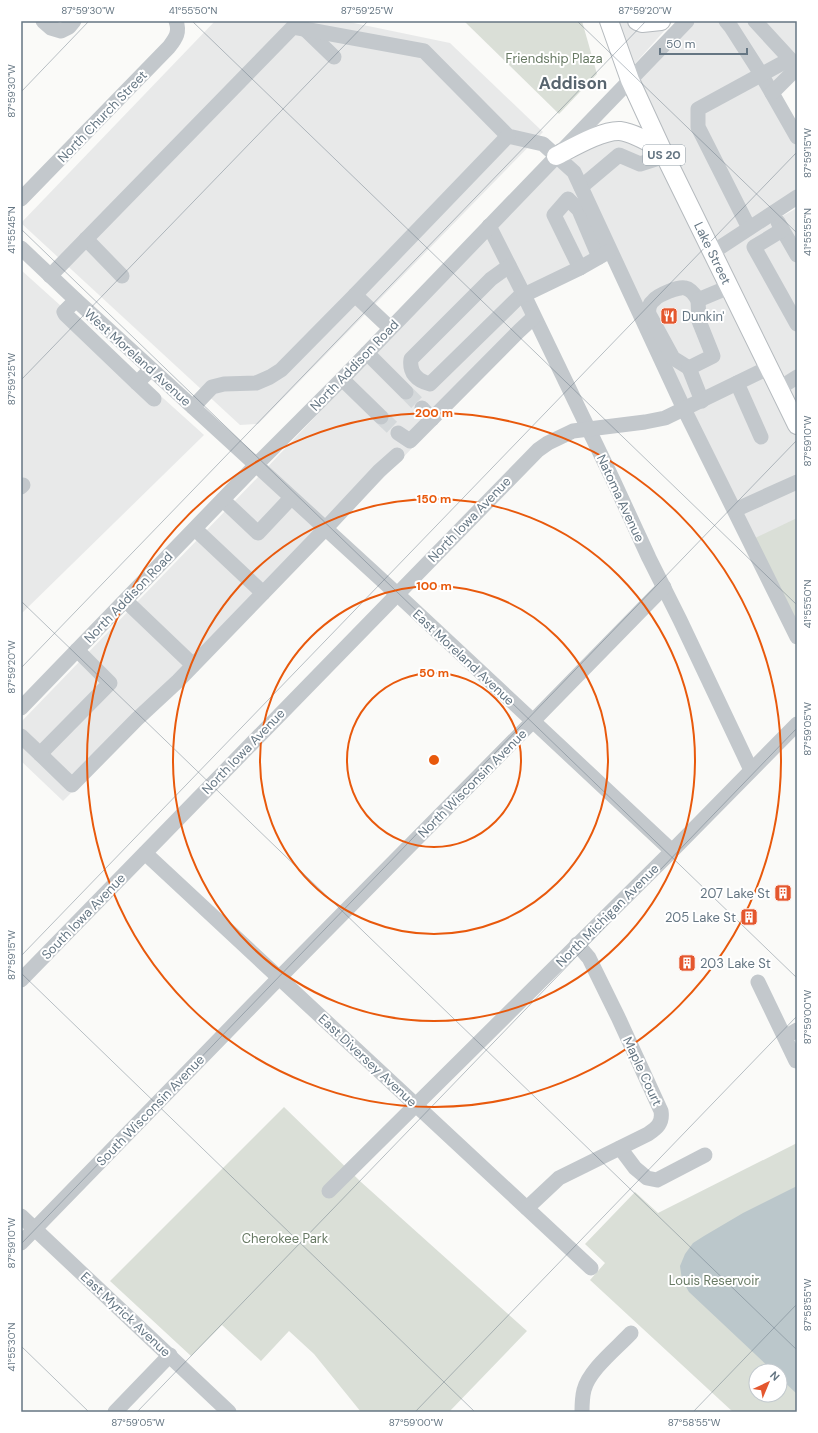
<svg xmlns="http://www.w3.org/2000/svg" width="818" height="1433" viewBox="0 0 818 1433" font-family="'DM Sans',sans-serif">
<style>
.built{fill:#e8e9e9}
.green{fill:#dadfd7;fill-rule:evenodd}
.water{fill:#bbc7cb}
.lines{fill:none;stroke-linecap:round;stroke-linejoin:round}
.minor-tunnel{stroke:#d5d9db;stroke-width:15;stroke-dasharray:15 8;stroke-linecap:butt}
.major-casing{stroke:#b5babe;stroke-width:20}
.minor{stroke:#c3c8cc;stroke-width:15}
.major{stroke:#fff;stroke-width:18}
.ticks{fill:none;stroke:#657683;stroke-width:1;stroke-opacity:0.45}
.ring{fill:none;stroke:#e8590c;stroke-width:2}
.labels{text-anchor:middle;stroke-width:4;stroke-linejoin:round;paint-order:stroke}
.shield{fill:#fff;stroke:#939fa8;stroke-width:1}
.shield-label{font-size:12px;font-weight:bold;fill:#657683}
.park-label{font-size:13px;fill:#687a64;stroke:#fff}
.street-label{font-size:13px;fill:#657683;stroke:#fff}
.poi-label{font-size:13px;fill:#657683;stroke:#fff;text-anchor:start}
.district-label{font-size:17px;font-weight:bold;fill:#57646e;stroke:#fff}
.centre{fill:#e8590c;stroke:#fff;stroke-width:2}
.ring-label{font-size:12px;text-anchor:middle;font-weight:bold;fill:#e8590c;stroke:#fff;stroke-width:4;stroke-linejoin:round;paint-order:stroke}
.neatline{fill:none;stroke:#657683;stroke-width:1.5}
.ticks-label{font-size:10px;text-anchor:middle;fill:#657683}
</style>
<rect width="100%" height="100%" fill="#fafaf8"/>
<g class="built">
<polygon points="215,21 344,21 450,43 543,132 258,424 240,425 21,223"/>
<polygon points="618,21 673,21 632,67"/>
<polygon points="696,21 797,21 797,75 780,93 797,123 797,193 714,247 634,84"/>
<polygon points="620,134 636,143 650,154 674,181 797,428 797,642 611,257 527,296 496,229 559,164"/>
<polygon points="797,208 797,414 717,252"/>
<polygon points="491,231 534,322 332,531 63,801 21,761 21,722 259,476"/>
<polygon points="21,270 204,435 21,614"/>
</g>
<g class="green">
<polygon points="464,21 582,21 597,74 559,114"/>
<polygon points="797,518 797,626 753,539"/>
<polygon points="284,1107 361,1182 527,1331 449,1412 361,1412 314,1354 289,1331 261,1361 222,1325 191,1356 110,1281"/>
<path d="M797,1143V1412H733L590,1280L605,1263L585,1244L635,1192L658,1213ZM756,1371H780V1395H756Z"/>
</g>
<polygon class="water" points="797,1186 797,1394 780,1378 780,1371 773,1371 689,1292 682,1280 680,1266 685,1254 693,1243 704,1236 743,1213"/>
<g class="lines">
<g class="minor-tunnel">
<polyline points="406,392 422,408"/>
<polyline points="381,417 398,433"/>
</g>
<defs>
<g id="major">
<polyline points="609,21 630,80 665,156 797,425"/>
<polyline points="637,21 642,23 661,21"/>
<path d="M556,156C572,148 602,130 620,131C635,133 650,143 662,150"/>
</g>
</defs>
<use href="#major" class="major-casing"/>
<g class="minor">
<polyline points="43,21 51,28 61,31 69,27 74,21"/>
<polyline points="726,21 731,27 761,74 797,137"/>
<polyline points="305,29 334,57"/>
<polyline points="772,93 797,68"/>
<polyline points="581,187 619,155 640,164 665,156"/>
<path d="M21,199L169,47C176,38 180,32 176,21"/>
<polyline points="778,222 797,255"/>
<polyline points="489,226 523,293 614,482 649,558 680,620 751,770"/>
<polyline points="749,228 698,127 698,109 790,59 755,21"/>
<polyline points="782,230 754,247 797,324"/>
<polyline points="86,239 122,276"/>
<polyline points="21,248 76,300 397,594 672,851"/>
<polyline points="713,252 797,197"/>
<path d="M509,266L491,279L411,359C409,373 417,381 430,384L523,293"/>
<polyline points="580,268 554,215 568,199 579,210 599,257"/>
<polyline points="50,276 293,27 424,51 508,136 543,144 574,172 684,409 797,637"/>
<polyline points="524,295 580,268 608,252"/>
<polyline points="76,300 64,312 65,314 137,383 151,369"/>
<polyline points="390,328 355,295 508,136"/>
<polyline points="367,353 406,392"/>
<path d="M689,368L673,358L649,314C648,309 649,304 654,300C658,295 679,286 685,288C691,289 695,295 698,300"/>
<polyline points="342,379 381,417"/>
<polyline points="137,383 154,399"/>
<polyline points="737,383 761,437"/>
<polyline points="778,389 797,377"/>
<polyline points="702,401 689,368 713,356 699,321 698,300 729,287"/>
<polyline points="193,407 212,387 224,384 256,383 270,377 281,370 355,295"/>
<polyline points="422,408 432,419"/>
<polyline points="398,433 410,441 519,331 534,317"/>
<polyline points="21,487 23,485"/>
<polyline points="223,500 258,533 291,498"/>
<polyline points="735,510 797,482"/>
<polyline points="195,529 263,593"/>
<polyline points="126,601 193,665"/>
<polyline points="21,708 256,465 342,379 687,21"/>
<polyline points="21,736 40,754 110,683 77,650"/>
<polyline points="40,754 72,785 137,719 178,681 325,529 379,471 397,455"/>
<polyline points="145,853 591,1268"/>
<polyline points="21,980 538,450 548,443 573,431 645,422 665,418 768,368"/>
<polyline points="758,982 796,1061 797,1060"/>
<polyline points="785,1037 797,1030"/>
<polyline points="620,1148 635,1168 647,1178 657,1180 705,1155"/>
<polyline points="329,1191 672,851 797,724"/>
<path d="M527,1208L559,1178L648,1134C657,1128 663,1123 661,1111L618,1017L589,958L577,944"/>
<polyline points="21,1216 229,1412"/>
<polyline points="21,1243 279,978 533,721 664,587"/>
<polyline points="115,1412 170,1355"/>
<path d="M582,1412C582,1405 582,1398 584,1390C589,1370 616,1349 631,1333"/>
</g>
<use href="#major" class="major"/>
</g>
<path class="ticks" d="M192,21L797,605M577,21L797,233M21,92L89,21M21,229L797,978M21,380L368,21M21,601L797,1350M21,668L646,21M21,956L797,152M21,973L475,1412M21,1244L797,440M21,1346L89,1412M137,1412L797,728M415,1412L797,1016M693,1412L797,1304"/>
<g class="ring">
<circle cx="434" cy="760" r="87"/>
<circle cx="434" cy="760" r="174"/>
<circle cx="434" cy="760" r="261"/>
<circle cx="434" cy="760" r="347"/>
</g>
<defs>
<symbol id="restaurant-square" viewBox="-11 -11 22 22"><rect x="-9" y="-9" width="18" height="18" rx="4" fill="#e4572e" stroke="#fff"/><path d="M-5-6h1v4h1v-4h1v4h1v-4h1v5L-1.5 .5V6h-2V.5L-5-1ZM5-6V6H3V1.5H1.5Q1.5-4 5-6Z" fill="#fff"/></symbol>
<symbol id="building-square" viewBox="-11 -11 22 22"><rect x="-9" y="-9" width="18" height="18" rx="4" fill="#e4572e" stroke="#fff"/><path d="M-4-6H4V6H1V3H-1V6H-4ZM-2.5-4.3h1.7v1.8h-1.7ZM.8-4.3h1.7v1.8H.8ZM-2.5-1h1.7V.8h-1.7ZM.8-1h1.7V.8H.8Z" fill="#fff"/></symbol>
</defs>
<g fill-rule="evenodd">
<use href="#restaurant-square" x="659" y="306" width="20" height="20"/>
<use href="#building-square" x="773" y="883" width="20" height="20"/>
<use href="#building-square" x="739" y="907" width="20" height="20"/>
<use href="#building-square" x="677" y="953" width="20" height="20"/>
</g>
<g class="labels">
<rect class="shield" x="643" y="145" width="42" height="20" rx="3"/>
<g class="shield-label">
<text x="664" y="159">US 20</text>
</g>
<g class="park-label">
<text x="554" y="63">Friendship Plaza</text>
<text x="285" y="1243">Cherokee Park</text>
<text x="714" y="1285">Louis Reservoir</text>
</g>
<g class="street-label">
<text transform="translate(102 116) rotate(-46)" y="5">North Church Street</text>
<text transform="translate(713 253) rotate(64)" y="5">Lake Street</text>
<text transform="translate(138 357) rotate(42)" y="5">West Moreland Avenue</text>
<text transform="translate(354 365) rotate(-46)" y="5">North Addison Road</text>
<text transform="translate(621 498) rotate(65)" y="5">Natoma Avenue</text>
<text transform="translate(469 519) rotate(-46)" y="5">North Iowa Avenue</text>
<text transform="translate(128 597) rotate(-46)" y="5">North Addison Road</text>
<text transform="translate(464 657) rotate(43)" y="5">East Moreland Avenue</text>
<text transform="translate(243 751) rotate(-46)" y="5">North Iowa Avenue</text>
<text transform="translate(472 783) rotate(-45)" y="5">North Wisconsin Avenue</text>
<text transform="translate(607 915) rotate(-45)" y="5">North Michigan Avenue</text>
<text transform="translate(83 916) rotate(-46)" y="5">South Iowa Avenue</text>
<text transform="translate(368 1060) rotate(43)" y="5">East Diversey Avenue</text>
<text transform="translate(643 1071) rotate(65)" y="5">Maple Court</text>
<text transform="translate(150 1110) rotate(-46)" y="5">South Wisconsin Avenue</text>
<text transform="translate(126 1314) rotate(43)" y="5">East Myrick Avenue</text>
</g>
<g class="poi-label">
<text x="682" y="321">Dunkin'</text>
<text x="770" y="898" text-anchor="end">207 Lake St</text>
<text x="736" y="922" text-anchor="end">205 Lake St</text>
<text x="700" y="968">203 Lake St</text>
</g>
<g class="district-label">
<text x="573" y="89">Addison</text>
</g>
</g>
<circle cx="434" cy="760" r="6" class="centre"/>
<g class="ring-label">
<text x="434" y="417">200 m</text>
<text x="434" y="503">150 m</text>
<text x="434" y="590">100 m</text>
<text x="434" y="677">50 m</text>
</g>
<rect width="818" height="1433" fill="none" stroke="#ffffff" stroke-width="44"/>
<g transform="translate(768 1383) rotate(44)"><circle r="19" fill="#ffffff" stroke="#c1c8cd"/>
<path d="M0-3L7 15L0 10L-7 15Z" fill="#e4572e"/>
<text y="-6" font-size="11" font-weight="bold" text-anchor="middle" fill="#657683">N</text>
</g>
<path d="M660 48v6h87v-6" fill="none" stroke="#657683" stroke-width="2"/>
<text x="666" y="48" font-size="12" fill="#657683" stroke="#ffffff" stroke-width="3" paint-order="stroke">50 m</text>
<rect x="22" y="22" width="774" height="1389" class="neatline"/>
<g class="ticks-label">
<text x="88" y="14">87°59'30"W</text>
<text x="193" y="14">41°55'50"N</text>
<text x="367" y="14">87°59'25"W</text>
<text x="645" y="14">87°59'20"W</text>
<text transform="translate(11 91) rotate(-90)" y="4">87°59'30"W</text>
<text transform="translate(807 153) rotate(-90)" y="4">87°59'15"W</text>
<text transform="translate(11 230) rotate(-90)" y="4">41°55'45"N</text>
<text transform="translate(807 232) rotate(-90)" y="4">41°55'55"N</text>
<text transform="translate(11 379) rotate(-90)" y="4">87°59'25"W</text>
<text transform="translate(807 441) rotate(-90)" y="4">87°59'10"W</text>
<text transform="translate(807 604) rotate(-90)" y="4">41°55'50"N</text>
<text transform="translate(11 667) rotate(-90)" y="4">87°59'20"W</text>
<text transform="translate(807 729) rotate(-90)" y="4">87°59'05"W</text>
<text transform="translate(11 955) rotate(-90)" y="4">87°59'15"W</text>
<text transform="translate(807 1017) rotate(-90)" y="4">87°59'00"W</text>
<text transform="translate(11 1243) rotate(-90)" y="4">87°59'10"W</text>
<text transform="translate(807 1305) rotate(-90)" y="4">87°58'55"W</text>
<text transform="translate(11 1347) rotate(-90)" y="4">41°55'30"N</text>
<text x="138" y="1426">87°59'05"W</text>
<text x="416" y="1426">87°59'00"W</text>
<text x="694" y="1426">87°58'55"W</text>
</g>
</svg>
